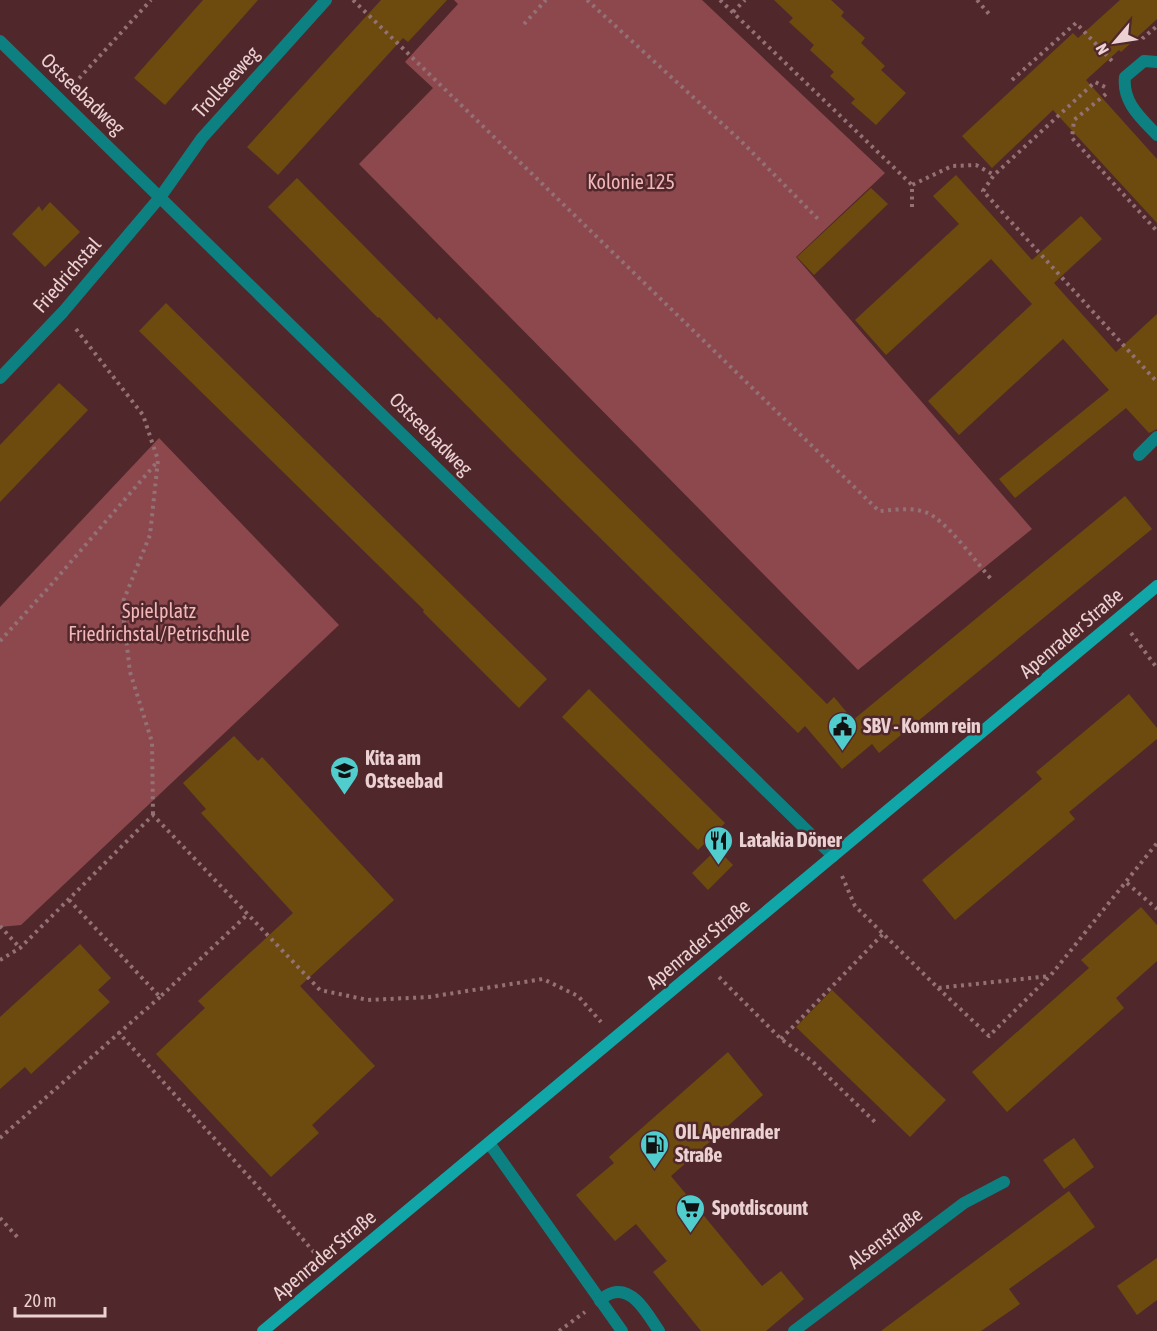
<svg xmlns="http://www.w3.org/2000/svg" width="1157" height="1331" viewBox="0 0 1157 1331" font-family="'Asap Condensed',sans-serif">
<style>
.green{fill:#8d484e}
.building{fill:#6d4b0e}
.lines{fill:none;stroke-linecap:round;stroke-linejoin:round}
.path{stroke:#937174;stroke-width:4;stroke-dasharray:3 4.5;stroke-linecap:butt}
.minor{stroke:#0d8182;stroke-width:12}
.secondary{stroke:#11a6a8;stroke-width:12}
.labels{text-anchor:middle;stroke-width:5;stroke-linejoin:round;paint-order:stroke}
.street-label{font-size:20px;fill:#ebd1d2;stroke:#50282c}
.park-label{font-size:20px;fill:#f3b7ba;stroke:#50282c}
.poi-label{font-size:20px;font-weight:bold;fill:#ebd1d2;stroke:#50282c;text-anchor:start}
</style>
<rect width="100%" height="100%" fill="#50282c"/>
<g class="green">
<polygon points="454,0 702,0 885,173 796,257 1032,529 858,670 359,164 433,88 405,62 458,4"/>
<polygon points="159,438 339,625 21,925 0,927 0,607"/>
</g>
<g class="building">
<polygon points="203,0 258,0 165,105 134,78"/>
<polygon points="381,0 447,0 408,42 403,38 278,175 247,147"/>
<polygon points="774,0 831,0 844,12 841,16 865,38 861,43 885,66 881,70 906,93 876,125 851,103 855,99 830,76 834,72 810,50 814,45 789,22 793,18"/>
<polygon points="1120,0 1157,0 1157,19 1121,52 1119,50 1086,80 1157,159 1157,223 1053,110 992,168 962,136 1073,33 1078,38"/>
<polygon points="956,175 1032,260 1081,216 1102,239 1054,283 1116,352 1157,314 1157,429 1149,433 1126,408 1015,498 999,479 1109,390 1063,339 959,435 928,401 1032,304 991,259 886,355 855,320 959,224 933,196"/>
<polygon points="297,178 437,320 439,317 576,456 827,704 834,697 853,720 1125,496 1152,529 879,753 872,744 842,769 805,726 798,733 519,458 379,317 378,318 268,207"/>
<polygon points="871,188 888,204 814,275 797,257"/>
<polygon points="50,202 80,232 45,267 12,234 39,206 42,211"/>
<polygon points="166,303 547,679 519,708 423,612 424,610 139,331"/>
<polygon points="59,383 88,410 0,502 0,445"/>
<polygon points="589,689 725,823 698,850 562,717"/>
<polygon points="1129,694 1157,728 1157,739 1069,812 1075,819 955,920 922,880 1042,779 1036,772"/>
<polygon points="234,736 258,761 262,757 394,900 300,986 375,1066 312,1125 319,1133 271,1177 156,1054 205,1008 198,1001 293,913 201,813 206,809 183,783"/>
<polygon points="717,849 733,865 708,890 692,873"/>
<polygon points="1141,907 1157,925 1157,961 1116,998 1124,1008 1007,1112 972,1072 1089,968 1081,960"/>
<polygon points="80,944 111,978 98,990 110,1002 31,1074 25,1067 0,1089 0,1017"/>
<polygon points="832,990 946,1100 910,1137 796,1027"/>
<polygon points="728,1052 763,1095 671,1176 762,1286 781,1271 804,1299 766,1331 701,1331 653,1272 667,1261 636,1224 615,1241 576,1195 614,1163 609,1157"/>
<polygon points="1074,1138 1094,1167 1064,1189 1043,1160"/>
<polygon points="1069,1191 1095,1227 1009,1289 1020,1304 981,1331 881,1331"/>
<polygon points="1157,1258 1157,1300 1137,1315 1117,1286"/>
</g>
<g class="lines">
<g class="path">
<path d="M353,0L879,511C894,510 910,507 925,512C946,519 977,564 993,581"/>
<polyline points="587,0 740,140 819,220"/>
<polyline points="720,0 912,185"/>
<polyline points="977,0 989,14"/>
<polyline points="733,12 745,0"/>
<polyline points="524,24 546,0"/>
<polyline points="1142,39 1157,26"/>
<polyline points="1012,80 1076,23 1112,61"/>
<polyline points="74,84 151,0"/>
<polyline points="1105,87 1095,82 994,175 983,191 1157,382"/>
<polyline points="1106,94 1074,120 1072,138 1157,231"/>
<polyline points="912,207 912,185 952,166 976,165 994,175"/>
<polyline points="76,329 143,415 158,460 150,535 122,604 130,672 152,742 153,815"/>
<polyline points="1131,633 1157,668"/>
<polyline points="0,641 50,586 158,461"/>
<polyline points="842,876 855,906 938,988 1050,976"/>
<polyline points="1127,883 1157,909"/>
<polyline points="69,900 160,997 248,914"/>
<polyline points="0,926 20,948"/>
<polyline points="0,960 20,948 153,815 320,990 368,1000 429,997 543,979 578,996 601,1022"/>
<polyline points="719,977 781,1039 812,1061 876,1123"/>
<polyline points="938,988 989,1036 1051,975 1157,843"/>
<polyline points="160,997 119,1033 260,1189 318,1257"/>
<polyline points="781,1039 883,934"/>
<polyline points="0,1138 119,1033"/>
<polyline points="0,1218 20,1240"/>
<polyline points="559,1331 585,1312"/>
</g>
<g class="minor">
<polyline points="0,41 833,856"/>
<path d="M1157,62L1144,61L1125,77C1122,102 1141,118 1157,135"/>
<polyline points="0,378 63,312 161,196 202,138 326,0"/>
<polyline points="1139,455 1157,437"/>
<polyline points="489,1143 622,1331"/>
<path d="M600,1301C603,1298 608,1294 612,1293C634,1286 649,1317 659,1331"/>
<polyline points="794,1331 964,1203 1004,1182"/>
</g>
<polyline class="secondary" points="263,1331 1157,586"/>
</g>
<defs>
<symbol id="civic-pin" viewBox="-11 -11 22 30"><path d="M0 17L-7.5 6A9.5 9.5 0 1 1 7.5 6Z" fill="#52cdce" stroke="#50282c"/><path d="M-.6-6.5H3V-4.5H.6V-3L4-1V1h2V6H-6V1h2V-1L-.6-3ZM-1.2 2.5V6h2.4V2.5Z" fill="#111"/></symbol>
<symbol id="school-pin" viewBox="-11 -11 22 30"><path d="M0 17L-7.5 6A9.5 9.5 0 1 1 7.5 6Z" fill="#52cdce" stroke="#50282c"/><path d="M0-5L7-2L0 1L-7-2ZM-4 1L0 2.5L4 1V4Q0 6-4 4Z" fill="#111"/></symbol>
<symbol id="restaurant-pin" viewBox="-11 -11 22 30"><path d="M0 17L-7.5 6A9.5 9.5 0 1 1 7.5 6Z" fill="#52cdce" stroke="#50282c"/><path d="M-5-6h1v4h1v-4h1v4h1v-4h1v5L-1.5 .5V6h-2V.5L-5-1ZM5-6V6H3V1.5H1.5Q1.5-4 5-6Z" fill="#111"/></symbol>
<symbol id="fuel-pin" viewBox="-11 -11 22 30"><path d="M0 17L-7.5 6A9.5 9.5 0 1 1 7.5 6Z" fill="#52cdce" stroke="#50282c"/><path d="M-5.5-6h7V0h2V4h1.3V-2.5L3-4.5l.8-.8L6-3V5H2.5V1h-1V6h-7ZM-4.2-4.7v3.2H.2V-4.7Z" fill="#111"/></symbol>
<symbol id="supermarket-pin" viewBox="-11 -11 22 30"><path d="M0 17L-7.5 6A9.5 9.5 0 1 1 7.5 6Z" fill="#52cdce" stroke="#50282c"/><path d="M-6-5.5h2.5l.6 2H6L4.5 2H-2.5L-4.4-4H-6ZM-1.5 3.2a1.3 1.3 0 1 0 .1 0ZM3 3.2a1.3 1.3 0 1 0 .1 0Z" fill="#111"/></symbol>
</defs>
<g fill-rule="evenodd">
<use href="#civic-pin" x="826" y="710" width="33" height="45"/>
<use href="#school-pin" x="328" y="754" width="33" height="45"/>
<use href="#restaurant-pin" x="702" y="824" width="33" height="45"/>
<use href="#fuel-pin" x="638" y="1128" width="33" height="45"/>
<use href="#supermarket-pin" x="674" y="1192" width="33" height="45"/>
</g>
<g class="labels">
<g class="street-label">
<text transform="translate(226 82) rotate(-48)" y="7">Trollseeweg</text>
<text transform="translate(83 94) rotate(44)" y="7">Ostseebadweg</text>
<text transform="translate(67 275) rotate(-49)" y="7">Friedrichstal</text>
<text transform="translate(431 434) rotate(45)" y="7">Ostseebadweg</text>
<text transform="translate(1071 633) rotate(-40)" y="7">Apenrader Straße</text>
<text transform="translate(698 944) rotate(-40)" y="7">Apenrader Straße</text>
<text transform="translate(885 1238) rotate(-37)" y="7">Alsenstraße</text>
<text transform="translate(324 1255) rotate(-40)" y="7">Apenrader Straße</text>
</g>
<g class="park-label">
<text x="631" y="189">Kolonie 125</text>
<text x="159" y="618">Spielplatz<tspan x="159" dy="23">Friedrichstal/Petrischule</tspan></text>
</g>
<g class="poi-label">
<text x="863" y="733">SBV - Komm rein</text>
<text x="365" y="765">Kita am<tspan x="365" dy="23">Ostseebad</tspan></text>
<text x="739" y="847">Latakia Döner</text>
<text x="675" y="1139">OIL Apenrader<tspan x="675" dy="23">Straße</tspan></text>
<text x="712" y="1215">Spotdiscount</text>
</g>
</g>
<g transform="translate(1115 42) rotate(241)" stroke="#50282c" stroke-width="4.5" paint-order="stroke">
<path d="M0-4.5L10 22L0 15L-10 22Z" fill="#ebd1d2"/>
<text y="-9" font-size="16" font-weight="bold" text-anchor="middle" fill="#ebd1d2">N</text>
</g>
<path d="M15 1307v9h90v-9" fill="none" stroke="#ebd1d2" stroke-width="3"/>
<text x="24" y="1307" font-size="18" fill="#ebd1d2" stroke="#50282c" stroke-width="4.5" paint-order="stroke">20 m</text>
</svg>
